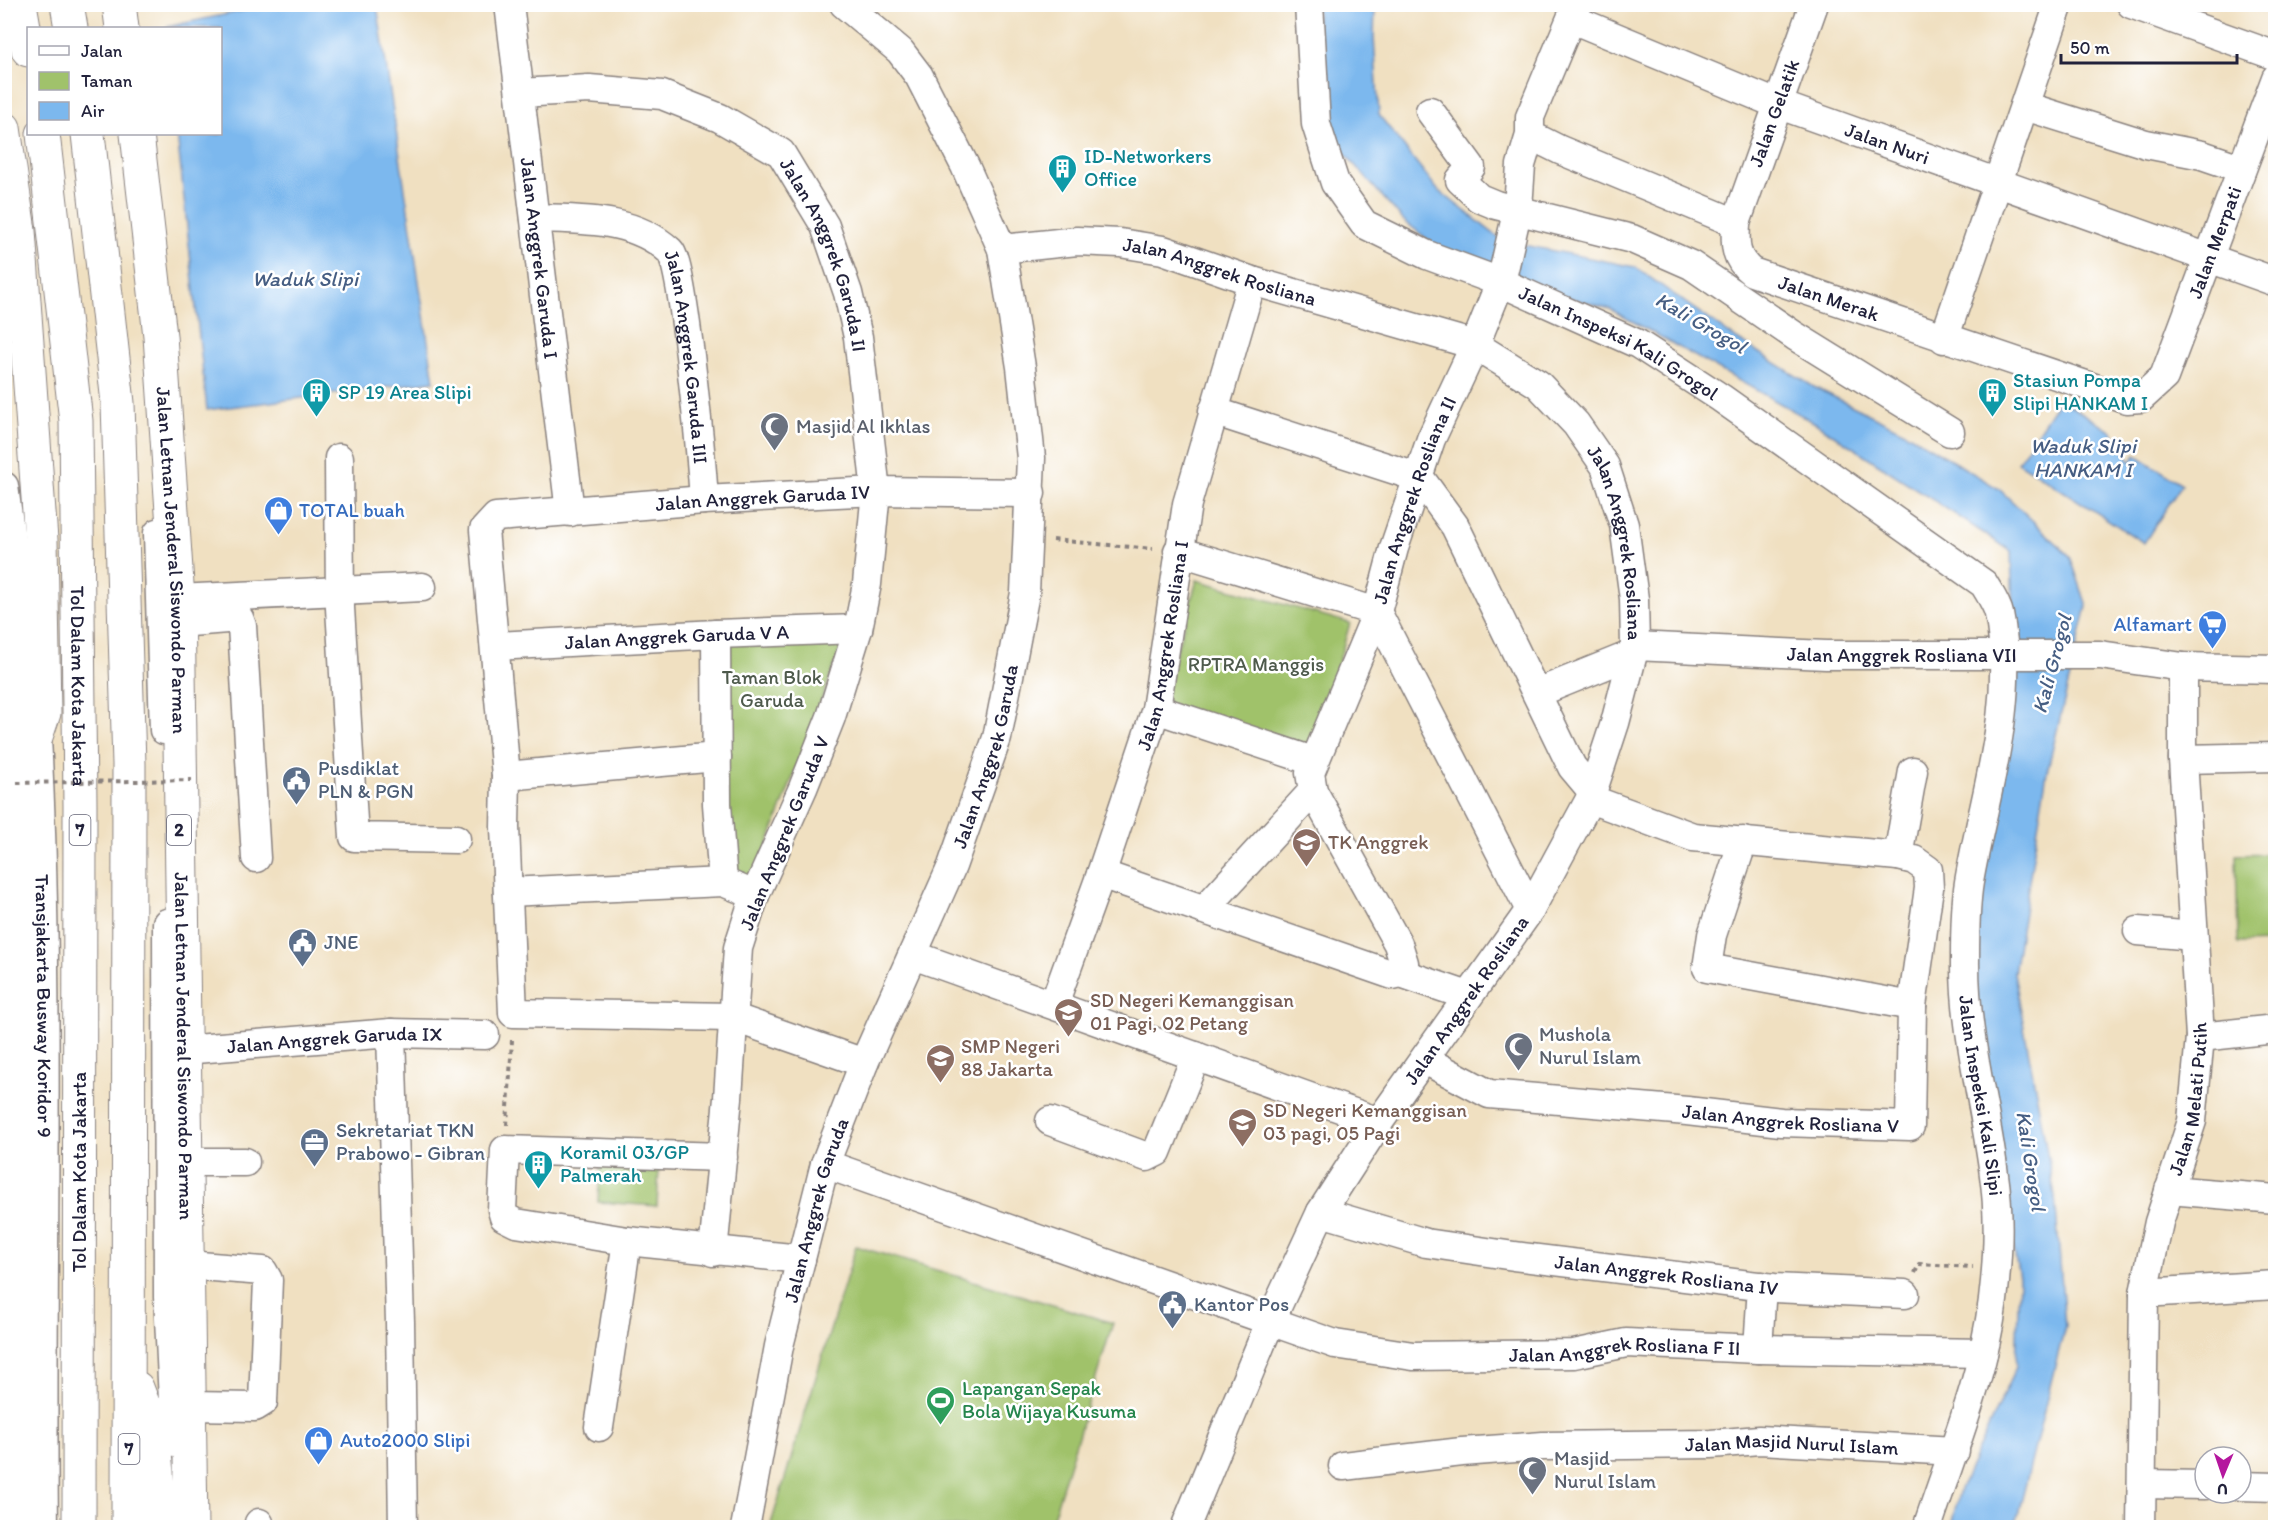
<svg xmlns="http://www.w3.org/2000/svg" width="2280" height="1532" viewBox="0 0 2280 1532" font-family="Itim,sans-serif">
<style>
.green{fill:#a0c26b;stroke:#617253;stroke-width:1.5}
.water{fill:#7cb8ee;stroke:#4f6d94;stroke-width:1.5}
.lines{fill:none;stroke-linecap:round;stroke-linejoin:round}
.minor-casing{stroke:#89817e;stroke-width:31}
.highway-casing{stroke:#89817e;stroke-width:35}
.path{stroke:#89817e;stroke-width:4;stroke-dasharray:4.5 4.5;stroke-linecap:butt}
.minor{stroke:#fff;stroke-width:28}
.highway{stroke:#fff;stroke-width:33}
.path-bridge{stroke:#89817e;stroke-width:4;stroke-dasharray:4.5 4.5;stroke-linecap:butt}
.labels{text-anchor:middle;stroke-width:5;stroke-linejoin:round;paint-order:stroke}
.shield{fill:#fff;stroke:#646476;stroke-width:1.5}
.shield-label{font-size:18px;font-weight:bold;fill:#22223b}
.street-label{font-size:20px;fill:#22223b;stroke:#fff}
.culture-label{font-size:20px;fill:#0d838f;stroke:#fff;text-anchor:start}
.worship-label{font-size:20px;fill:#5b616d;stroke:#fff;text-anchor:start}
.shop-label{font-size:20px;fill:#366cbe;stroke:#fff;text-anchor:start}
.park-label{font-size:20px;fill:#4e5a4c;stroke:#fff}
.service-label{font-size:20px;fill:#4e5e75;stroke:#fff;text-anchor:start}
.education-label{font-size:20px;fill:#785e54;stroke:#fff;text-anchor:start}
.leisure-label{font-size:20px;fill:#27864d;stroke:#fff;text-anchor:start}
.water-label{font-size:21px;font-style:italic;fill:#465e83;stroke:#fff}
</style>
<rect width="100%" height="100%" fill="#fff"/>
<filter id="ink" filterUnits="userSpaceOnUse"><feTurbulence type="fractalNoise" baseFrequency=".0167" numOctaves="2"/><feDisplacementMap in="SourceGraphic" scale="12" xChannelSelector="R" yChannelSelector="G"/><feConvolveMatrix kernelMatrix="1 2 1 2 8 2 1 2 1" color-interpolation-filters="sRGB"/></filter>
<filter id="wash" filterUnits="userSpaceOnUse"><feTurbulence type="fractalNoise" baseFrequency=".008" numOctaves="4" result="noise"/><feDisplacementMap in="SourceGraphic" scale="24" xChannelSelector="R" yChannelSelector="G"/><feGaussianBlur stdDeviation="1.35" result="paint"/><feColorMatrix in="noise" values="0 0 0 0 0 0 0 0 0 0 0 0 0 0 0 0 0 1.4 0 .05"/><feComposite in="paint" operator="in"/></filter>
<g filter="url(#wash)">
<rect width="100%" height="100%" fill="#f0e0c1"/>
<g class="green">
<polygon points="1197,580 1350,623 1314,748 1161,704"/>
<polygon points="846,634 751,890 725,879 717,639"/>
<polygon points="2275,854 2275,942 2238,943 2236,855"/>
<polygon points="600,1166 659,1169 657,1206 598,1202"/>
<polygon points="856,1246 1113,1323 1050,1527 770,1527"/>
</g>
<g class="water">
<polygon points="275,4 377,5 434,381 207,410 177,134 220,134 220,28 166,27"/>
<polygon points="1317,5 1375,5 1374,38 1379,115 1437,189 1503,241 1635,267 1737,339 1814,387 1905,432 1999,489 2070,556 2087,606 2047,772 2014,973 2055,1196 2065,1326 2015,1527 1953,1527 1952,1522 1960,1489 2016,1367 2019,1278 1967,983 1974,858 2015,691 2011,551 1817,424 1610,309 1503,279 1454,260 1403,220 1316,121"/>
<polygon points="2060,399 2112,432 2131,462 2136,455 2182,484 2144,543 2018,462"/>
</g>
</g>
<g filter="url(#ink)">
<g class="lines">
<defs>
<g id="minor">
<path id="s1" d="M509,4L570,512"/>
<path id="s2" d="M1309,4L1316,124L1335,183L1364,224L1427,255L1500,282L1638,344L1721,398L1984,584C1989,593 1997,604 1999,614C2017,704 1984,794 1969,882C1965,906 1965,934 1965,959C1964,1032 1985,1103 1994,1175C2000,1216 1998,1259 1993,1300C1983,1379 1952,1452 1927,1528"/>
<polyline points="1577,4 1530,117 1530,135 1560,150 1736,223"/>
<path id="s3" d="M1814,4L1736,223C1735,244 1734,258 1752,272L2127,399L2141,398L2164,377L2276,78"/>
<polyline points="2131,4 2276,56"/>
<path id="s4" d="M1572,19L1777,104L2276,282"/>
<path id="s5" d="M520,93L589,89L662,95L720,118L781,153L825,226L848,293L858,337L876,491L867,584L858,629L831,717L803,788L755,895L738,948L728,1098L713,1252"/>
<polyline points="2025,106 2146,144 2202,155 2240,168"/>
<polyline points="1430,111 1471,167 1460,180 1479,198 1496,205 1632,239 1691,265 1795,336 1950,432"/>
<path id="s6" d="M535,218C581,220 633,217 670,251C684,264 702,468 704,500"/>
<path id="s7" d="M1002,249L1077,241L1120,243L1163,250L1252,281L1475,345L1538,384L1576,424L1605,466L1624,525L1634,599L1635,646L1615,723L1590,799L1530,910L1379,1122L1321,1212L1270,1322L1185,1528"/>
<polyline points="1944,339 2059,4"/>
<polyline points="1213,411 1420,478 1455,526 1572,767 1593,792"/>
<polyline points="339,458 340,608 354,837 456,839"/>
<polyline points="4,486 32,698"/>
<polyline points="158,533 164,730"/>
<polyline points="1178,551 1377,612 1530,910"/>
<polyline points="178,599 422,587"/>
<polyline points="178,623 239,618 242,626 256,858"/>
<polyline points="716,634 717,804 723,882"/>
<path id="s8" d="M495,646L716,634L858,629"/>
<path id="s9" d="M1635,646L1826,655H2100L2183,667L2276,669"/>
<polyline points="1537,693 1633,654"/>
<polyline points="1156,709 1313,761"/>
<path id="s10" d="M37,738C51,1001 41,1264 44,1528"/>
<polyline points="2183,759 2276,757"/>
<polyline points="506,776 717,757"/>
<polyline points="1743,841 1712,935 1707,968 1912,1006"/>
<polyline points="1898,856 1913,771"/>
<polyline points="1101,874 1393,975 1401,973 1468,996"/>
<polyline points="508,892 723,882 755,895"/>
<polyline points="1204,910 1313,791"/>
<polyline points="167,923 168,1297 175,1443"/>
<polyline points="2138,931 2193,936"/>
<polyline points="913,955 1379,1122"/>
<path id="s11" d="M1401,973L1404,963L1398,944L1313,791L1310,773L1377,612L1394,548L1431,439L1475,345L1502,278L1518,208L1521,165L1530,135"/>
<path id="s12" d="M1054,1004L1101,874L1156,709L1187,504L1252,281"/>
<polyline points="391,1033 400,1322 403,1528"/>
<polyline points="2200,1037 2276,1029"/>
<path id="s13" d="M183,1050L391,1033L485,1035"/>
<path id="s14" d="M1425,1060L1489,1094L1687,1111L1781,1122L1910,1126L1912,1006L1929,888L1928,870L1914,860L1898,856L1693,837L1590,799"/>
<path id="s15" d="M864,1063L732,1017L513,1013L505,827L506,776L484,530L496,517L704,500L876,491L1031,493"/>
<polyline points="1050,1121 1147,1157 1157,1152 1196,1056"/>
<polyline points="723,1157 505,1150 502,1210 504,1217 516,1223 627,1241 801,1259"/>
<polyline points="185,1162 245,1162"/>
<path id="s16" d="M825,1164L1335,1344L1413,1356L1574,1354L1626,1343L1758,1349L1983,1353"/>
<polyline points="2169,1190 2276,1199"/>
<path id="s17" d="M1321,1212L1426,1243L1514,1256L1774,1288L1905,1294"/>
<polyline points="187,1265 263,1271 268,1280 263,1402 255,1407 189,1406"/>
<polyline points="2144,1293 2276,1285"/>
<polyline points="1758,1349 1762,1286"/>
<polyline points="599,1427 627,1241"/>
<path id="s18" d="M1343,1466L1462,1452L1543,1446L1711,1444L1759,1440L1955,1451"/>
<polyline points="2142,1484 2205,1485"/>
<polyline points="2241,1486 2276,1487"/>
<polyline points="259,1523 259,1528"/>
<path id="s19" d="M745,1528L779,1346L825,1164L864,1063L952,866L997,738L1025,593L1031,458L1021,367L1002,249L965,166L919,76L900,51L844,4"/>
<path id="s20" d="M2141,1528L2144,1293L2159,1222L2192,1121L2200,1037L2183,759V667"/>
</g>
<g id="highway">
<polyline points="20,4 28,50"/>
<polyline points="67,4 71,28"/>
<polyline points="119,4 122,28"/>
<polyline points="4,128 19,231 41,540 44,713 25,769"/>
<path id="s21" d="M43,134L76,421L80,805L79,1528"/>
<polyline points="88,134 118,403 129,764 128,1528"/>
<path id="s22" d="M137,134L160,336L178,599L191,1528"/>
<polyline points="4,606 22,777 23,821 19,1528"/>
<path d="M137,1388C157,1434 158,1479 160,1528"/>
</g>
</defs>
<use href="#minor" class="minor-casing"/>
<use href="#highway" class="highway-casing"/>
<g class="path">
<polyline points="1053,540 1153,549"/>
<polyline points="507,1125 512,1040"/>
<polyline points="1915,1273 1919,1264 1973,1267"/>
</g>
<use href="#minor" class="minor"/>
<use href="#highway" class="highway"/>
<g class="path-bridge">
<polyline points="5,745 7,783"/>
<polyline points="17,783 192,780"/>
</g>
</g>
</g>
<defs>
<symbol id="building-pin" viewBox="-11 -11 22 30"><path d="M0 17L-7.5 6A9.5 9.5 0 1 1 7.5 6Z" fill="#0f9aa8" stroke="#fff"/><path d="M-4-6H4V6H1V3H-1V6H-4ZM-2.5-4.3h1.7v1.8h-1.7ZM.8-4.3h1.7v1.8H.8ZM-2.5-1h1.7V.8h-1.7ZM.8-1h1.7V.8H.8Z" fill="#fff"/></symbol>
<symbol id="mosque-pin" viewBox="-11 -11 22 30"><path d="M0 17L-7.5 6A9.5 9.5 0 1 1 7.5 6Z" fill="#6b7280" stroke="#fff"/><path d="M3.5-4.9A6 6 0 1 0 3.5 4.9A5 5 0 1 1 3.5-4.9Z" fill="#fff"/></symbol>
<symbol id="shop-pin" viewBox="-11 -11 22 30"><path d="M0 17L-7.5 6A9.5 9.5 0 1 1 7.5 6Z" fill="#3f7fe0" stroke="#fff"/><path d="M-5-2.5h2.3a2.7 3.5 0 0 1 5.4 0H5L5.5 6h-11ZM-1.5-2.5h3a1.5 2.3 0 0 0-3 0Z" fill="#fff"/></symbol>
<symbol id="supermarket-pin" viewBox="-11 -11 22 30"><path d="M0 17L-7.5 6A9.5 9.5 0 1 1 7.5 6Z" fill="#3f7fe0" stroke="#fff"/><path d="M-6-5.5h2.5l.6 2H6L4.5 2H-2.5L-4.4-4H-6ZM-1.5 3.2a1.3 1.3 0 1 0 .1 0ZM3 3.2a1.3 1.3 0 1 0 .1 0Z" fill="#fff"/></symbol>
<symbol id="civic-pin" viewBox="-11 -11 22 30"><path d="M0 17L-7.5 6A9.5 9.5 0 1 1 7.5 6Z" fill="#5c6f8a" stroke="#fff"/><path d="M-.6-6.5H3V-4.5H.6V-3L4-1V1h2V6H-6V1h2V-1L-.6-3ZM-1.2 2.5V6h2.4V2.5Z" fill="#fff"/></symbol>
<symbol id="school-pin" viewBox="-11 -11 22 30"><path d="M0 17L-7.5 6A9.5 9.5 0 1 1 7.5 6Z" fill="#8d6e63" stroke="#fff"/><path d="M0-5L7-2L0 1L-7-2ZM-4 1L0 2.5L4 1V4Q0 6-4 4Z" fill="#fff"/></symbol>
<symbol id="office-pin" viewBox="-11 -11 22 30"><path d="M0 17L-7.5 6A9.5 9.5 0 1 1 7.5 6Z" fill="#5c6f8a" stroke="#fff"/><path d="M-6-3h4V-5.5h4V-3h4V5H-6ZM-1-4.5V-3h2v-1.5ZM-6 0V1H6V0Z" fill="#fff"/></symbol>
<symbol id="stadium-pin" viewBox="-11 -11 22 30"><path d="M0 17L-7.5 6A9.5 9.5 0 1 1 7.5 6Z" fill="#2e9e5b" stroke="#fff"/><path d="M0-5a6.5 5 0 1 0 0 10a6.5 5 0 1 0 0-10ZM-3.5-1.8h7v3.6h-7Z" fill="#fff"/></symbol>
</defs>
<g fill-rule="evenodd">
<use href="#building-pin" x="1046" y="152" width="33" height="45"/>
<use href="#building-pin" x="300" y="376" width="33" height="45"/>
<use href="#building-pin" x="1976" y="376" width="33" height="45"/>
<use href="#mosque-pin" x="758" y="410" width="33" height="45"/>
<use href="#shop-pin" x="262" y="494" width="33" height="45"/>
<use href="#supermarket-pin" x="2196" y="608" width="33" height="45"/>
<use href="#civic-pin" x="280" y="764" width="33" height="45"/>
<use href="#school-pin" x="1290" y="826" width="33" height="45"/>
<use href="#civic-pin" x="286" y="926" width="33" height="45"/>
<use href="#school-pin" x="1052" y="996" width="33" height="45"/>
<use href="#mosque-pin" x="1502" y="1030" width="33" height="45"/>
<use href="#school-pin" x="924" y="1042" width="33" height="45"/>
<use href="#school-pin" x="1226" y="1106" width="33" height="45"/>
<use href="#office-pin" x="298" y="1126" width="33" height="45"/>
<use href="#building-pin" x="522" y="1148" width="33" height="45"/>
<use href="#civic-pin" x="1156" y="1288" width="33" height="45"/>
<use href="#stadium-pin" x="924" y="1384" width="33" height="45"/>
<use href="#shop-pin" x="302" y="1424" width="33" height="45"/>
<use href="#mosque-pin" x="1516" y="1454" width="33" height="45"/>
</g>
<g class="labels">
<g class="shield">
<rect x="69.5" y="815" width="21" height="30" rx="4.5"/>
<rect x="167" y="815" width="24" height="30" rx="4.5"/>
<rect x="118.5" y="1434" width="21" height="30" rx="4.5"/>
</g>
<g class="shield-label">
<text x="80" y="836">7</text>
<text x="179" y="836">2</text>
<text x="129" y="1455">7</text>
</g>
<g class="street-label">
<text transform="translate(1774 113) rotate(-70)" y="7">Jalan Gelatik</text>
<text dy="7" stroke="none"><textPath href="#s4" startOffset="339">Jalan Nuri</textPath></text>
<text dy="7" stroke="none"><textPath href="#s3" startOffset="872">Jalan Merpati</textPath></text>
<text dy="7" stroke="none"><textPath href="#s5" startOffset="387">Jalan Anggrek Garuda II</textPath></text>
<text dy="7" stroke="none"><textPath href="#s1" startOffset="256">Jalan Anggrek Garuda I</textPath></text>
<text dy="7" stroke="none"><textPath href="#s7" startOffset="222">Jalan Anggrek Rosliana</textPath></text>
<text dy="7" stroke="none"><textPath href="#s3" startOffset="368">Jalan Merak</textPath></text>
<text dy="7" stroke="none"><textPath href="#s2" startOffset="514">Jalan Inspeksi Kali Grogol</textPath></text>
<text dy="7" stroke="none"><textPath href="#s6" startOffset="250">Jalan Anggrek Garuda III</textPath></text>
<text dy="7" stroke="none"><textPath href="#s15" startOffset="1128">Jalan Anggrek Garuda IV</textPath></text>
<text dy="7" stroke="none"><textPath href="#s11" startOffset="516">Jalan Anggrek Rosliana II</textPath></text>
<text dy="7" stroke="none"><textPath href="#s7" startOffset="746">Jalan Anggrek Rosliana</textPath></text>
<text dy="7" stroke="none"><textPath href="#s22" startOffset="428">Jalan Letnan Jenderal Siswondo Parman</textPath></text>
<text dy="7" stroke="none"><textPath href="#s8" startOffset="182">Jalan Anggrek Garuda V A</textPath></text>
<text dy="7" stroke="none"><textPath href="#s12" startOffset="376">Jalan Anggrek Rosliana I</textPath></text>
<text dy="7" stroke="none"><textPath href="#s9" startOffset="267">Jalan Anggrek Rosliana VII</textPath></text>
<text dy="7" stroke="none"><textPath href="#s21" startOffset="554">Tol Dalam Kota Jakarta</textPath></text>
<text dy="7" stroke="none"><textPath href="#s19" startOffset="812">Jalan Anggrek Garuda</textPath></text>
<text transform="translate(784 833) rotate(-68)" y="7">Jalan Anggrek Garuda V</text>
<text transform="translate(1466 1000) rotate(-55)" y="7">Jalan Anggrek Rosliana</text>
<text dy="7" stroke="none"><textPath href="#s10" startOffset="268">Transjakarta Busway Koridor 9</textPath></text>
<text dy="7" stroke="none"><textPath href="#s13" startOffset="152">Jalan Anggrek Garuda IX</textPath></text>
<text dy="7" stroke="none"><textPath href="#s22" startOffset="914">Jalan Letnan Jenderal Siswondo Parman</textPath></text>
<text dy="7" stroke="none"><textPath href="#s2" startOffset="1473">Jalan Inspeksi Kali Slipi</textPath></text>
<text dy="7" stroke="none"><textPath href="#s20" startOffset="435">Jalan Melati Putih</textPath></text>
<text dy="7" stroke="none"><textPath href="#s14" startOffset="375">Jalan Anggrek Rosliana V</textPath></text>
<text transform="translate(79 1172) rotate(-90)" y="7">Tol Dalam Kota Jakarta</text>
<text dy="7" stroke="none"><textPath href="#s19" startOffset="326">Jalan Anggrek Garuda</textPath></text>
<text dy="7" stroke="none"><textPath href="#s17" startOffset="352">Jalan Anggrek Rosliana IV</textPath></text>
<text dy="7" stroke="none"><textPath href="#s16" startOffset="832">Jalan Anggrek Rosliana F II</textPath></text>
<text dy="7" stroke="none"><textPath href="#s18" startOffset="450">Jalan Masjid Nurul Islam</textPath></text>
</g>
<g class="culture-label">
<text x="1084" y="163">ID-Networkers<tspan x="1084" dy="23">Office</tspan></text>
<text x="2013" y="387">Stasiun Pompa<tspan x="2013" dy="23">Slipi HANKAM I</tspan></text>
<text x="338" y="399">SP 19 Area Slipi</text>
<text x="560" y="1159">Koramil 03/GP<tspan x="560" dy="23">Palmerah</tspan></text>
</g>
<g class="worship-label">
<text x="796" y="433">Masjid Al Ikhlas</text>
<text x="1539" y="1041">Mushola<tspan x="1539" dy="23">Nurul Islam</tspan></text>
<text x="1554" y="1465">Masjid<tspan x="1554" dy="23">Nurul Islam</tspan></text>
</g>
<g class="shop-label">
<text x="299" y="517">TOTAL buah</text>
<text x="2192" y="631" text-anchor="end">Alfamart</text>
<text x="340" y="1447">Auto2000 Slipi</text>
</g>
<g class="park-label">
<text x="1256" y="671">RPTRA Manggis</text>
<text x="772" y="684">Taman Blok<tspan x="772" dy="23">Garuda</tspan></text>
</g>
<g class="service-label">
<text x="318" y="775">Pusdiklat<tspan x="318" dy="23">PLN &amp; PGN</tspan></text>
<text x="324" y="949">JNE</text>
<text x="336" y="1137">Sekretariat TKN<tspan x="336" dy="23">Prabowo - Gibran</tspan></text>
<text x="1194" y="1311">Kantor Pos</text>
</g>
<g class="education-label">
<text x="1328" y="849">TK Anggrek</text>
<text x="1090" y="1007">SD Negeri Kemanggisan<tspan x="1090" dy="23">01 Pagi, 02 Petang</tspan></text>
<text x="961" y="1053">SMP Negeri<tspan x="961" dy="23">88 Jakarta</tspan></text>
<text x="1263" y="1117">SD Negeri Kemanggisan<tspan x="1263" dy="23">03 pagi, 05 Pagi</tspan></text>
</g>
<g class="leisure-label">
<text x="962" y="1395">Lapangan Sepak<tspan x="962" dy="23">Bola Wijaya Kusuma</tspan></text>
</g>
<g class="water-label">
<text x="305" y="286">Waduk Slipi</text>
<text transform="translate(1701 323) rotate(30)" y="7">Kali Grogol</text>
<text x="2083" y="453">Waduk Slipi<tspan x="2083" dy="24">HANKAM I</tspan></text>
<text transform="translate(2052 664) rotate(-75)" y="7">Kali Grogol</text>
<text transform="translate(2031 1161) rotate(81)" y="7">Kali Grogol</text>
</g>
</g>
<rect width="2280" height="1532" fill="none" stroke="#fff" stroke-width="24"/>
<rect x="27" y="27" width="195" height="108" fill="#ffffff" stroke="#a7a7b1" stroke-width="1.5"/>
<rect x="39" y="46" width="30" height="9" fill="#ffffff" stroke="#a7a7b1" stroke-width="1.5"/>
<text x="81" y="57" font-size="18" fill="#22223b">Jalan</text>
<rect x="39" y="72" width="30" height="18" fill="#a0c26b" stroke="#a7a7b1" stroke-width="1.5"/>
<text x="81" y="87" font-size="18" fill="#22223b">Taman</text>
<rect x="39" y="102" width="30" height="18" fill="#7cb8ee" stroke="#a7a7b1" stroke-width="1.5"/>
<text x="81" y="117" font-size="18" fill="#22223b">Air</text>
<g transform="translate(2223 1475) rotate(182)"><circle r="28" fill="#ffffff" stroke="#a7a7b1" stroke-width="1.5"/>
<path d="M0-4.5L10 22L0 15L-10 22Z" fill="#b5179e"/>
<text y="-9" font-size="16" font-weight="bold" text-anchor="middle" fill="#22223b">U</text>
</g>
<path d="M2061 54v9h176v-9" fill="none" stroke="#22223b" stroke-width="3"/>
<text x="2070" y="54" font-size="18" fill="#22223b" stroke="#ffffff" stroke-width="4.5" paint-order="stroke">50 m</text>
</svg>
